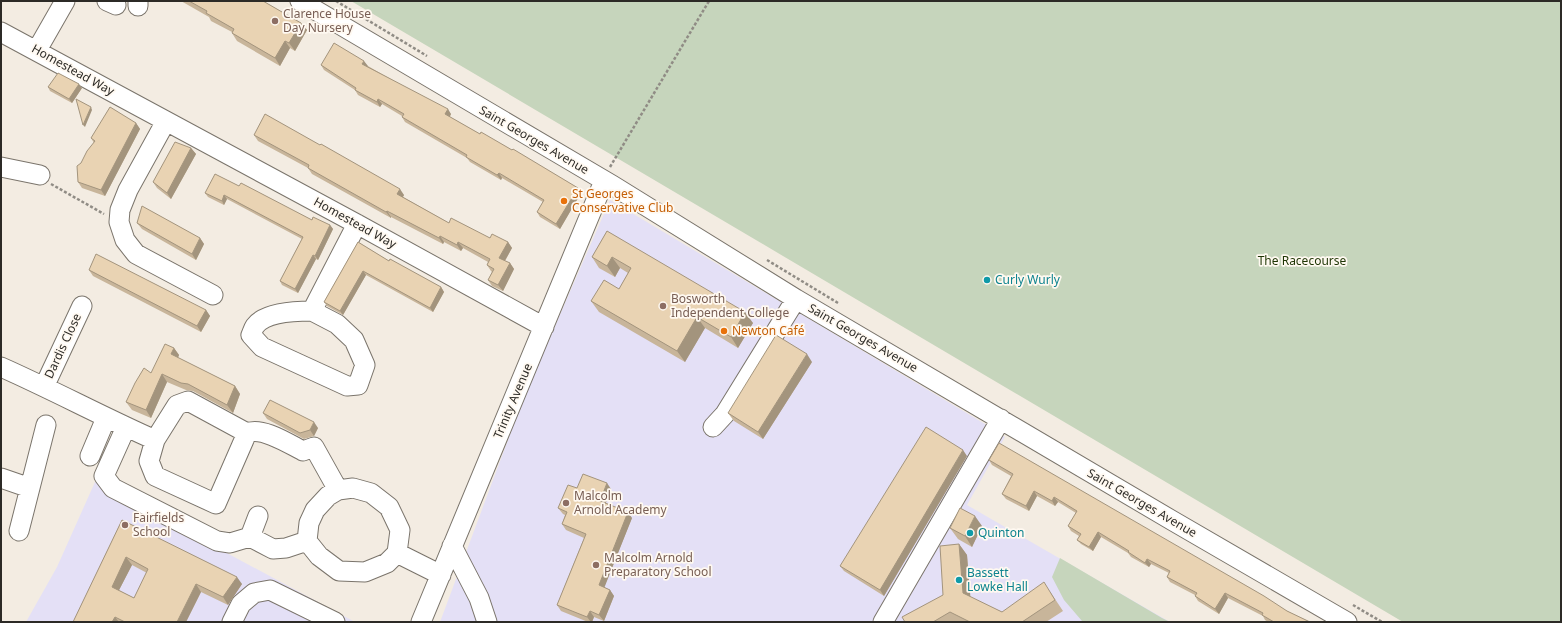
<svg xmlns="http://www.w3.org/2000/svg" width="1562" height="623" font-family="'Noto Sans',sans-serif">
  <rect width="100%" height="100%" fill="#f3ece2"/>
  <path fill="#e4e0f6" d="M610,200L990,427L1005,437L967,505L1170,622H440L524,397Z
    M95,482L355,622H26L57,567Z"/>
  <path fill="#c6d5bc" d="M351,1H1561V622H1403Z
    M1060,558L1162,618L1170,622L1082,621L1064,600L1052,577Z"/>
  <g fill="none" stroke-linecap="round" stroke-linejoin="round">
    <defs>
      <path id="minor" d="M107,1L116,5
        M300,1L612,185L796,299L1173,521L1347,622
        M138,6V1
        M1,32L357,224L544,327
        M37,50L65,1
        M166,121L128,190L120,210L119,222L125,240L136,254L213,295
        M1,167L40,175
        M312,311C296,311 265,312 255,326C253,329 252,333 251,335L262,347L347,386L358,385L365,365L354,340L337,324L312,311L357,224
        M1,367C53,390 103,417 155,440
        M44,387L82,306
        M188,401L247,433L216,504L155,476L149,461L155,440L177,405Z
        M126,427L104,476L113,488L217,541L230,543L250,537L273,549L286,548L307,541
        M713,427L725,414L796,299
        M247,433C262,426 289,444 303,451L314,447L338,490
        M90,456L106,418
        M1,478L30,488
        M19,531L46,425
        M250,537L258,516
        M452,546L479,598L487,622
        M397,553L400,530L389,507L371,493L353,488L338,490L328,496L315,510L309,523L307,541L319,556L339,571L365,572L387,563L397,553L441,575
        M232,622L241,604L254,593L270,590L335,622
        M421,622L604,181
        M883,622L1001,419"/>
    </defs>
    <use href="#minor" stroke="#7a746b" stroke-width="21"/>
    <path stroke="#908c85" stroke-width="2.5" stroke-dasharray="3 2" stroke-linecap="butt" d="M336,1L427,56
      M610,167L709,1
      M51,184L104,214
      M767,260L838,303
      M1353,605L1382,622"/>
    <use href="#minor" stroke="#fff" stroke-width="19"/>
  </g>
  <path fill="#c8b59a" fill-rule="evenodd" d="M181,1H263L301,23L307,30L295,51L290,48L280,66L237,41L232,33V32L211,21L209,17Z
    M321,65L368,66L451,114L450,117L480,134L512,150L578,188L581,193L560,229L540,217L537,212L543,202L502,178L501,180L470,162L467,158L405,122L402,117V116L382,104L380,107L358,95L355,90L324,70Z
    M48,87L82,88L72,103L50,91Z
    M136,123L140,129L105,196L82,188L78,182L81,163L94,143L91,138Z
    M254,135L404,195L403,197L449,223L490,238L508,242L512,248L505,261L510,263L514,269L503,291L492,286L488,280L492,272L491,271L487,265L488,262L463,248L461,251L444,242L443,244L391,217V218L312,174L308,168L258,141Z
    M191,148L196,154L171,199L157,188L153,182Z
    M239,186L312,220L330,225L333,229L318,260L316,259L298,293L282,285L280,281L302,239L227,199L224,205L208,197L205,193Z
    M137,223L200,238L204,244L196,260L142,229Z
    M607,231L753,323L738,348L705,328L685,362L599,312L591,301L619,289L628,273L620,268L615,277L599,268L592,257Z
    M358,242L389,261L441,287L444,292L433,312L366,275L343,315L327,306L324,302Z
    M89,270L206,310L210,316L201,332L93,276Z
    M174,348L179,355L178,358L235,386L240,394L233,413L193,391L186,390L167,382L151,418L132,410L126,402Z
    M812,362L763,439L734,421L728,413Z
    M263,413L318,428L314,436L304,439L267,419Z
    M967,456L884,596L844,571L840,566Z
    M989,460L1287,611L1310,622H1268L1265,620L1263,616L1228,598L1219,614L1198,601L1195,596V595L1170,582L1167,577L1169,573L1151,564L1149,567L1131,557L1128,553L1101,537L1093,551L1081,544L1077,540L1079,536L1071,531L1068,526L1076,513L1058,502L1055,506L1037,496L1029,511L1006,499L1002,494L1011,476L992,465Z
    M577,488L611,489L606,503L632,518L604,587L610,590L614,596L604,621L594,617L592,622H588L561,611L557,605L584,538L566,530L562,524L565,515L563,514L558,508Z
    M122,520L242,584L228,605L201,592L186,622H73ZM132,565L147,573L134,598L119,590Z
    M982,526L972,547L958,539L950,528Z
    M959,544L967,555L970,597L1002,612L1051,593L1063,611L1046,622H905L943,595Z"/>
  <path fill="#a3947d" d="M301,23L307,30L295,51L289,43Z
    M285,41L290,48L280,66L275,58Z
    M364,61L368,66L366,69L362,64Z
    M79,84L82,88L72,103L69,99Z
    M378,99L382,104L380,107L377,102Z
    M91,107L92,110L85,127L83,125Z
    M448,109L451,114L448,119L445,114Z
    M136,123L140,129L105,196L101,190Z
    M191,148L196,154L171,199L167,193Z
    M499,173L502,178L501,180L497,175Z
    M578,188L581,193L560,229L556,224Z
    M400,189L404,195L401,200L397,194Z
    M224,195L227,199L224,205L222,201Z
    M387,211L391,217V218L386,212Z
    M330,225L333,229L318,260L315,256Z
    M440,236L444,242L443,244L439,238Z
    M200,238L204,244L196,260L192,254Z
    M458,242L463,248L461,251L457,245Z
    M508,242L512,248L503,264L499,258Z
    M313,255L316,259L298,293L295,289Z
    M612,257L620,268L615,277L607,266Z
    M510,263L514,269L503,291L498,285Z
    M363,271L366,275L343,315L340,311Z
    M441,287L444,292L433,312L430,308Z
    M206,310L210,316L201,332L197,326Z
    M745,312L753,323L738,348L731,337Z
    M697,317L705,328L685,362L677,351Z
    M174,348L179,355L176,362L171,354Z
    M807,354L812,362L763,439L758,432Z
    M162,374L167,382L151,418L146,410Z
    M235,386L240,394L233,413L227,405Z
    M314,422L318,428L314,436L310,430Z
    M963,450L967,456L884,596L880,590Z
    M607,483L611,489L604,507L600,501Z
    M1034,491L1037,496L1029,511L1026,506Z
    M1054,497L1058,502L1055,506L1052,501Z
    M628,512L632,518L603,591L599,585Z
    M975,516L982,526L972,547L965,536Z
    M1098,532L1101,537L1093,551L1089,547Z
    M959,544L967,555L971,604L963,593Z
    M126,557L132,565L117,594L112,587Z
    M1147,559L1151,564L1149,567L1145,563Z
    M237,577L242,584L228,605L223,597Z
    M196,584L201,592L186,622H177Z
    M610,590L614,596L604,621L599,615Z
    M1225,593L1228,598L1219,614L1215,609Z
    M590,611L594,617L592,622H591L587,617Z
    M115,617L119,622H112Z"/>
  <path fill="#e9d3b3" stroke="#a3947d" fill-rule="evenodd" d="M189,1H263L301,23L289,43L285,41L275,58L232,33L234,29L206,13L207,11Z
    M334,43L364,61L362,64L448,109L445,114L480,134L481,132L512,150L513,149L578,188L556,224L537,212L544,200L499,173L497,175L466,157L467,155L402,117L404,114L378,99L377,102L355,90L356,88L321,65Z
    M58,73L79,84L69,99L48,87Z
    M76,99L91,107L83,125Z
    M110,107L136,123L101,190L78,182L77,166L81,163L87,151L95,141L91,138Z
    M265,114L320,145L321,144L400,189L397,194L449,223L451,218L490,238L492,234L508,242L499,258L510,263L498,285L488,280L494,269L487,265L490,259L458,242L457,245L440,236L439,238L387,211L386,212L308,168L309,165L254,135Z
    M175,142L191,148L167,193L153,182Z
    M215,174L239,186L241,183L312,220L313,217L330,225L315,256L313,255L295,289L280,281L303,237L224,195L222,201L205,193Z
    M142,206L200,238L192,254L137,223Z
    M607,231L745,312L731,337L697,317L677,351L591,301L604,280L619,289L631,268L612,257L607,266L592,257Z
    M358,242L389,261L390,259L441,287L430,308L363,271L340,311L324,302Z
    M96,254L206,310L197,326L89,270Z
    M776,335L807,354L758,432L728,413Z
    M165,344L174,348L171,354L235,386L227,405L188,384L181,383L162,374L146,410L126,402L135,383L144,368L151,373Z
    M270,400L314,422L310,430L300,433L263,413Z
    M926,427L963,450L880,590L840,566Z
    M999,443L1264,596L1287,611L1310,622H1274L1262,615L1263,613L1225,593L1215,609L1195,596L1197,593L1167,577L1170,571L1147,559L1145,563L1128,552L1129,551L1098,532L1089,547L1077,540L1081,534L1068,526L1077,511L1054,497L1052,501L1034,491L1026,506L1002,494L1013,474L989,460Z
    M583,474L607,483L600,501L628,512L599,585L610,590L599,615L590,611L587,617L557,605L586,534L562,524L567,512L558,508L568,485L577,488Z
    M960,508L975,516L965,536L950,528Z
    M122,520L237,577L223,597L196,584L177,622H125L115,617L112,622H73ZM126,557L148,569L134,598L112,587Z
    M959,544L963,593L1002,612L1044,582L1055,600L1022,622H970L950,612L933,622H905L902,617L943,595L940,546Z"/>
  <g fill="#8d6e63" stroke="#fff9f1" stroke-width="1.5">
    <circle cx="275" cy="21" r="4"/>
    <circle cx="663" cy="306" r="4"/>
    <circle cx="566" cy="503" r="4"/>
    <circle cx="125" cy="525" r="4"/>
    <circle cx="596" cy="565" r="4"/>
  </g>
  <g fill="#e8710a" stroke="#fff9f1" stroke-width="1.5">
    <circle cx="564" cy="201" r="4"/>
    <circle cx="724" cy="331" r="4"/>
  </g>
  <g fill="#0f9aa8" stroke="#fff9f1" stroke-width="1.5">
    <circle cx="987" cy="280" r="4"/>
    <circle cx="970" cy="533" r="4"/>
    <circle cx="959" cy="580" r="4"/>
  </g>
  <g text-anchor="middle" stroke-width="3.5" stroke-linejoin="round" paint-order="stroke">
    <g font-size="12" fill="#785e54" stroke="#fff9f1" text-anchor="start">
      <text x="283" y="18">Clarence House<tspan x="283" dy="14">Day Nursery</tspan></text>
      <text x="671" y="303">Bosworth<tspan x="671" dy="14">Independent College</tspan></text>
      <text x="574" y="500">Malcolm<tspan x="574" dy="14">Arnold Academy</tspan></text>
      <text x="133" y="522">Fairfields<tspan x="133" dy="14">School</tspan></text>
      <text x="604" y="562">Malcolm Arnold<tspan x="604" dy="14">Preparatory School</tspan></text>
    </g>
    <g font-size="12" fill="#2c2a26" stroke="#fff9f1">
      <text transform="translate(73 70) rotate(29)" y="4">Homestead Way</text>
      <text transform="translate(534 140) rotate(30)" y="4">Saint Georges Avenue</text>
      <text transform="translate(355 223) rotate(29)" y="4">Homestead Way</text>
      <text transform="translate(863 338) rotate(30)" y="4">Saint Georges Avenue</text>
      <text transform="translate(63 346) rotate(-65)" y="4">Dardis Close</text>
      <text transform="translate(513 401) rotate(-67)" y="4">Trinity Avenue</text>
      <text transform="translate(1142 503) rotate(30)" y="4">Saint Georges Avenue</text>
    </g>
    <g font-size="12" fill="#c56008" stroke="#fff9f1" text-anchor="start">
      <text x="572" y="198">St Georges<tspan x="572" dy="14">Conservative Club</tspan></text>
      <text x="732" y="335">Newton Café</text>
    </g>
    <g font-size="12" fill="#1e3504" stroke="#fff9f1">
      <text x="1302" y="265">The Racecourse</text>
    </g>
    <g font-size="12" fill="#0d838f" stroke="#fff9f1" text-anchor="start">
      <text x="995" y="284">Curly Wurly</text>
      <text x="978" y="537">Quinton</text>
      <text x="967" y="577">Bassett<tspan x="967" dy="14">Lowke Hall</tspan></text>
    </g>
  </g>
  <rect width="1562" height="623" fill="none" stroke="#2c2a26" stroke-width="4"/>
</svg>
